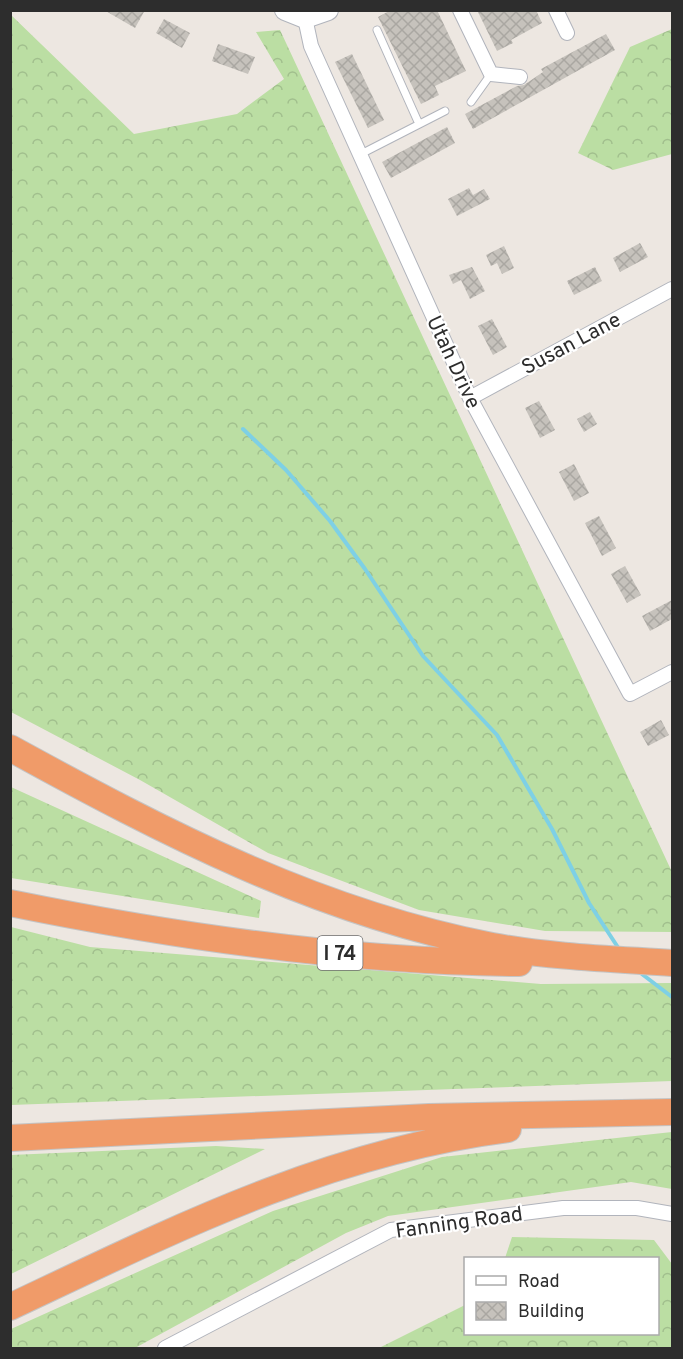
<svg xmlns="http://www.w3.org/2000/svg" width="683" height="1359" font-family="Overpass,sans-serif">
  <defs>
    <pattern id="forest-crowns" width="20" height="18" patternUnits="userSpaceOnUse" patternTransform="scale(1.5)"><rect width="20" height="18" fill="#bbdea3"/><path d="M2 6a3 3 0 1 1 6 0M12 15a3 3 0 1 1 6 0" fill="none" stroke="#a1bf8d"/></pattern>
    <pattern id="building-cross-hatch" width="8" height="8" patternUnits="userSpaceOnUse" patternTransform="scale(1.5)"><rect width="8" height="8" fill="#c6c2bc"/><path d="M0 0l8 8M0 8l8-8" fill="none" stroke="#aaa7a2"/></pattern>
  </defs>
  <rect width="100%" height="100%" fill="#ede7e1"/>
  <path fill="url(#forest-crowns)" d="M10,14L134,134L237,114L284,79L256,32L280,30L672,872V932L545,931L419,910L268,853L140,780L11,712Z
    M672,29V154L613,170L578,153L630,47Z
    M11,787L261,901L259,918L11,878Z
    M11,927L90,947L541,984L672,983V1081L11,1105Z
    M672,1132V1189L631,1182L388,1216L346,1233L135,1348H11V1329L273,1211L442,1157Z
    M216,1146L265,1149L11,1274V1155Z
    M512,1237L654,1240L672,1264V1348H379L465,1305L466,1334H658V1258H505Z"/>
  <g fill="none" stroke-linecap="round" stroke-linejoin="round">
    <path stroke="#7ed0e5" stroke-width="4" d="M243,429L286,470L330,521L365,569L423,656L497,735L552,829L589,903L619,949
      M638,971L672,997"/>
  </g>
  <path fill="url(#building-cross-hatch)" d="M104,10H145L135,28Z
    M391,10H437L466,71L435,86L439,95L421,104L378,17Z
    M477,10H536L542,23L511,40L513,43L497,51Z
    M164,19L190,33L182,48L156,33Z
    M606,34L615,50L473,129L465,114L517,86L524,85L543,72L541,69Z
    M218,44L255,57L248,74L212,61Z
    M352,54L384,120L368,128L335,62Z
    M447,127L455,143L391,178L382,162Z
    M469,188L473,195L484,189L490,199L457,216L448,199Z
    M640,243L648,257L620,272L613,258Z
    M504,246L514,268L502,274L497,263L491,266L486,255Z
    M472,267L485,291L470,299L461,280L453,284L449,275Z
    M595,267L602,281L574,295L567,281Z
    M492,319L507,347L493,355L478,326Z
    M539,401L555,430L540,438L525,408Z
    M590,412L597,424L584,432L577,419Z
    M574,464L589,493L574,501L559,472Z
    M599,516L616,548L602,556L585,523Z
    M625,566L641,595L627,603L611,574Z
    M672,600V619L650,631L642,616Z
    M661,720L669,735L648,746L640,732Z"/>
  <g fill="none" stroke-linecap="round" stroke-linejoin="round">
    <defs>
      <path id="lane" d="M377,30L419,124
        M471,102L491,74
        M359,155L445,111"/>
      <path id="street" d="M460,10L491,74L520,77
        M556,10L567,33
        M305,18L311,46L470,398L630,694L672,672
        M470,398L672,289
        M165,1348L391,1230L563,1208H637L672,1214"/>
      <path id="secondary" d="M285,10L305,18L328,10"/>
      <path id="highway" d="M10,748C165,833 317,912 492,946C551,957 613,959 672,963
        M10,903C177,937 349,962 519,963
        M10,1138L429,1117L672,1112
        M10,1307C173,1230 327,1152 508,1129"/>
    </defs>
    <use href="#lane" stroke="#b1b4bc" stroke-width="9"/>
    <use href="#street" stroke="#b1b4bc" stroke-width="16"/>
    <use href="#secondary" stroke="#b1b4bc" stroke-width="22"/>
    <use href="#highway" stroke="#c4c4c4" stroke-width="28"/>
    <use href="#lane" stroke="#fff" stroke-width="7"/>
    <use href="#street" stroke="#fff" stroke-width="14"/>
    <use href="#secondary" stroke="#fff" stroke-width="20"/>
    <use href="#highway" stroke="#f09b69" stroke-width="26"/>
  </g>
  <g text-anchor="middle" stroke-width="4.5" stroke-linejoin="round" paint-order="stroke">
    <rect fill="#fff" stroke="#6c6c6c" stroke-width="1.5" x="317.5" y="936" width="45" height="34" rx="4.5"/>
    <g font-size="20" font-weight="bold" fill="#2d2d2d">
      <text x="340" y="960">I 74</text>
    </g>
    <g font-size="21" fill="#2d2d2d" stroke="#fff">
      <text transform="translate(571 343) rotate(-28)" y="7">Susan Lane</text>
      <text transform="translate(454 362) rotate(65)" y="7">Utah Drive</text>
      <text transform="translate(459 1222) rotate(-8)" y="7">Fanning Road</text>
    </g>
  </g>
  <rect width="683" height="1359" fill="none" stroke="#2d2d2d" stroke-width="24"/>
  <rect x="464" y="1257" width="195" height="78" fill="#ffffff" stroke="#ababab" stroke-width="1.5"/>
  <rect x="476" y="1276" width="30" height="9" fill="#ffffff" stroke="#ababab" stroke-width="1.5"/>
  <text x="518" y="1287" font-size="18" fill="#2d2d2d">Road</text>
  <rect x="476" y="1302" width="30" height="18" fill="url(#building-cross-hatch)" stroke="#ababab" stroke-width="1.5"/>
  <text x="518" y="1317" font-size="18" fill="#2d2d2d">Building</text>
</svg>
